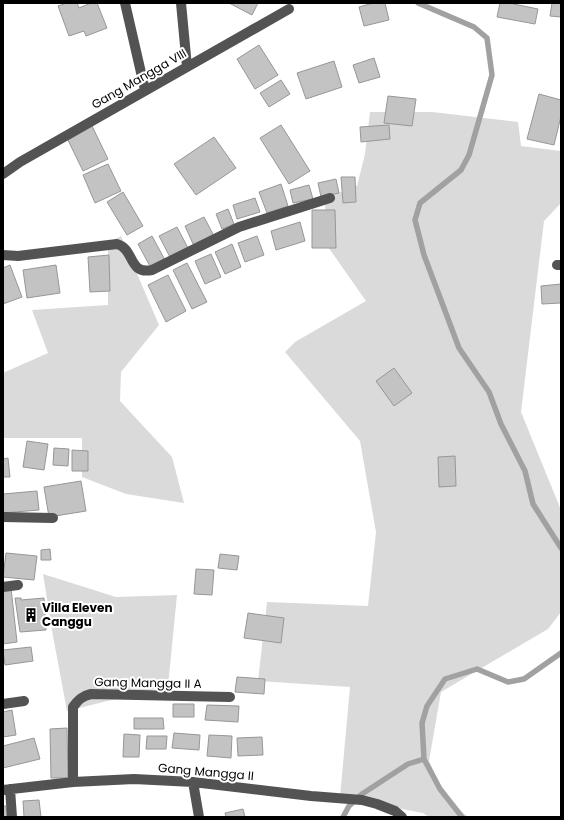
<svg xmlns="http://www.w3.org/2000/svg" width="564" height="820" font-family="Poppins,sans-serif">
  <rect width="100%" height="100%" fill="#fff"/>
  <path fill="#dadada" d="M370,112H432L518,122L521,146L561,151V203L544,221L521,412L561,510V612L548,629L441,692L429,761L446,799L468,817H429L423,813L340,797L350,687L258,681L267,602L368,606L376,532L360,441L285,352L295,342L366,301L326,244L325,198L357,186L365,154Z
    M121,236L159,325L121,372L120,401L172,457L184,503L126,494L82,477V438H3V373L48,353L32,310L108,305V243Z
    M43,574L116,597L177,595L168,686L67,711L53,636Z"/>
  <g fill="none" stroke-linecap="round" stroke-linejoin="round">
    <path stroke="#a1a1a1" stroke-width="5.5" d="M418,3L474,27L487,38L492,75L469,155L461,170L420,203L415,220L424,255L459,348L489,392L501,424L525,471L533,504L561,548
      M343,817L349,806L362,794L408,764L424,759
      M462,817L440,789L424,759L422,723L427,706L445,679L477,669L508,682L524,679L561,653"/>
  </g>
  <path fill="#c3c3c3" stroke="#979797" d="M67,3H77L79,8L91,3H97L107,28L86,36L84,31L69,36L58,6Z
    M229,3H258L252,15Z
    M373,3H385L389,20L364,26L359,7Z
    M500,3H509L538,9L535,24L497,17Z
    M552,3H561V17L550,16Z
    M259,45L278,75L255,89L237,59Z
    M374,58L380,77L359,83L353,65Z
    M334,61L342,87L306,99L297,73Z
    M281,80L290,94L269,107L260,93Z
    M539,94L561,100V116L554,145L527,139Z
    M388,96L416,99L412,126L384,123Z
    M91,124L108,159L83,171L66,136Z
    M281,125L310,171L289,184L260,138Z
    M389,125L390,139L361,142L360,127Z
    M214,137L236,168L196,195L174,164Z
    M108,164L121,191L95,203L83,175Z
    M341,177H355L356,202L343,203Z
    M336,179L339,193L321,197L318,183Z
    M281,184L288,206L267,213L259,192Z
    M309,185L313,199L293,203L290,190Z
    M123,192L143,226L127,235L107,202Z
    M255,198L260,212L237,219L233,205Z
    M228,209L234,224L222,229L216,214Z
    M312,210H335L336,248H312Z
    M204,217L214,236L194,246L185,226Z
    M300,222L305,241L276,250L271,231Z
    M177,227L189,250L171,259L159,236Z
    M152,236L165,260L151,268L138,244Z
    M257,236L264,255L245,262L238,243Z
    M232,244L241,267L225,274L215,252Z
    M211,254L221,277L205,284L195,261Z
    M109,255L110,291L90,292L88,257Z
    M187,263L207,302L192,309L173,270Z
    M10,265L22,297L3,304V268Z
    M56,265L60,293L27,298L23,270Z
    M168,275L186,311L166,322L148,285Z
    M561,284V303L542,304L541,286Z
    M394,368L412,393L394,406L376,381Z
    M27,441L48,444L44,470L23,467Z
    M54,448L69,449L68,466L53,465Z
    M72,450L88,451V471H72Z
    M455,456L456,486L439,487L438,457Z
    M8,458L10,477H3V459Z
    M81,481L86,511L49,517L44,487Z
    M37,491L39,510L3,513V494Z
    M50,549L51,560H41V550Z
    M6,553L37,556L34,580L3,577Z
    M220,554L239,556L237,570L218,568Z
    M196,569L214,570L212,595L194,594Z
    M11,588L17,642L3,644V589Z
    M15,598H21V600L44,598L46,630L20,632Z
    M248,613L284,618L281,643L244,638Z
    M31,647L33,661L5,665L3,650Z
    M237,677L265,679L264,694L235,692Z
    M173,704H194V717H173Z
    M207,705L239,706L238,722L205,720Z
    M12,710L16,735L3,737V712Z
    M134,718H163L164,729H134Z
    M67,728L68,778H51L50,729Z
    M174,733L200,735L199,750L172,748Z
    M124,734L140,735L139,757H123Z
    M209,735L232,736L231,758L207,756Z
    M147,736H167L166,749H146Z
    M262,737L263,755L238,756L237,738Z
    M34,738L40,759L3,768V746Z
    M39,800L41,817H24L23,801Z
    M3,806H6L7,817H3Z
    M243,809L245,817H226L225,813Z"/>
  <g fill="none" stroke-linecap="round" stroke-linejoin="round">
    <path stroke="#535353" stroke-width="10" d="M125,3L145,90
      M181,3L187,67
      M3,174L20,162L289,9
      M3,255L18,256L117,244C135,249 128,275 152,270L239,227L330,198
      M557,265H561
      M3,517L53,518
      M3,587L18,585
      M3,704L24,701
      M73,782V707C78,700 82,696 91,694L230,697
      M193,782L199,817
      M10,789L12,817
      M3,790L73,782L134,779L193,782L311,796L362,800L377,804L395,811L402,817"/>
  </g>
  <defs>
    <symbol id="building-bare" viewBox="-9 -9 18 18"><path d="M-4-6H4V6H1V3H-1V6H-4ZM-2.5-4.3h1.7v1.8h-1.7ZM.8-4.3h1.7v1.8H.8ZM-2.5-1h1.7V.8h-1.7ZM.8-1h1.7V.8H.8Z" fill="#000" stroke="#fff" stroke-width="2.5" paint-order="stroke"/></symbol>
  </defs>
  <g fill-rule="evenodd">
    <use href="#building-bare" x="21" y="605" width="20" height="20"/>
  </g>
  <g text-anchor="middle" stroke-width="4" stroke-linejoin="round" paint-order="stroke">
    <g font-size="12" fill="#000" stroke="#fff">
      <text transform="translate(139 79) rotate(-30)" y="4">Gang Mangga VIII</text>
      <text transform="translate(148 683) rotate(1)" y="4">Gang Mangga II A</text>
      <text transform="translate(206 772) rotate(5)" y="4">Gang Mangga II</text>
    </g>
    <g font-size="12" font-weight="bold" fill="#000" stroke="#fff" text-anchor="start">
      <text x="42" y="612">Villa Eleven<tspan x="42" dy="14">Canggu</tspan></text>
    </g>
  </g>
  <rect width="564" height="820" fill="none" stroke="#000000" stroke-width="8"/>
</svg>
